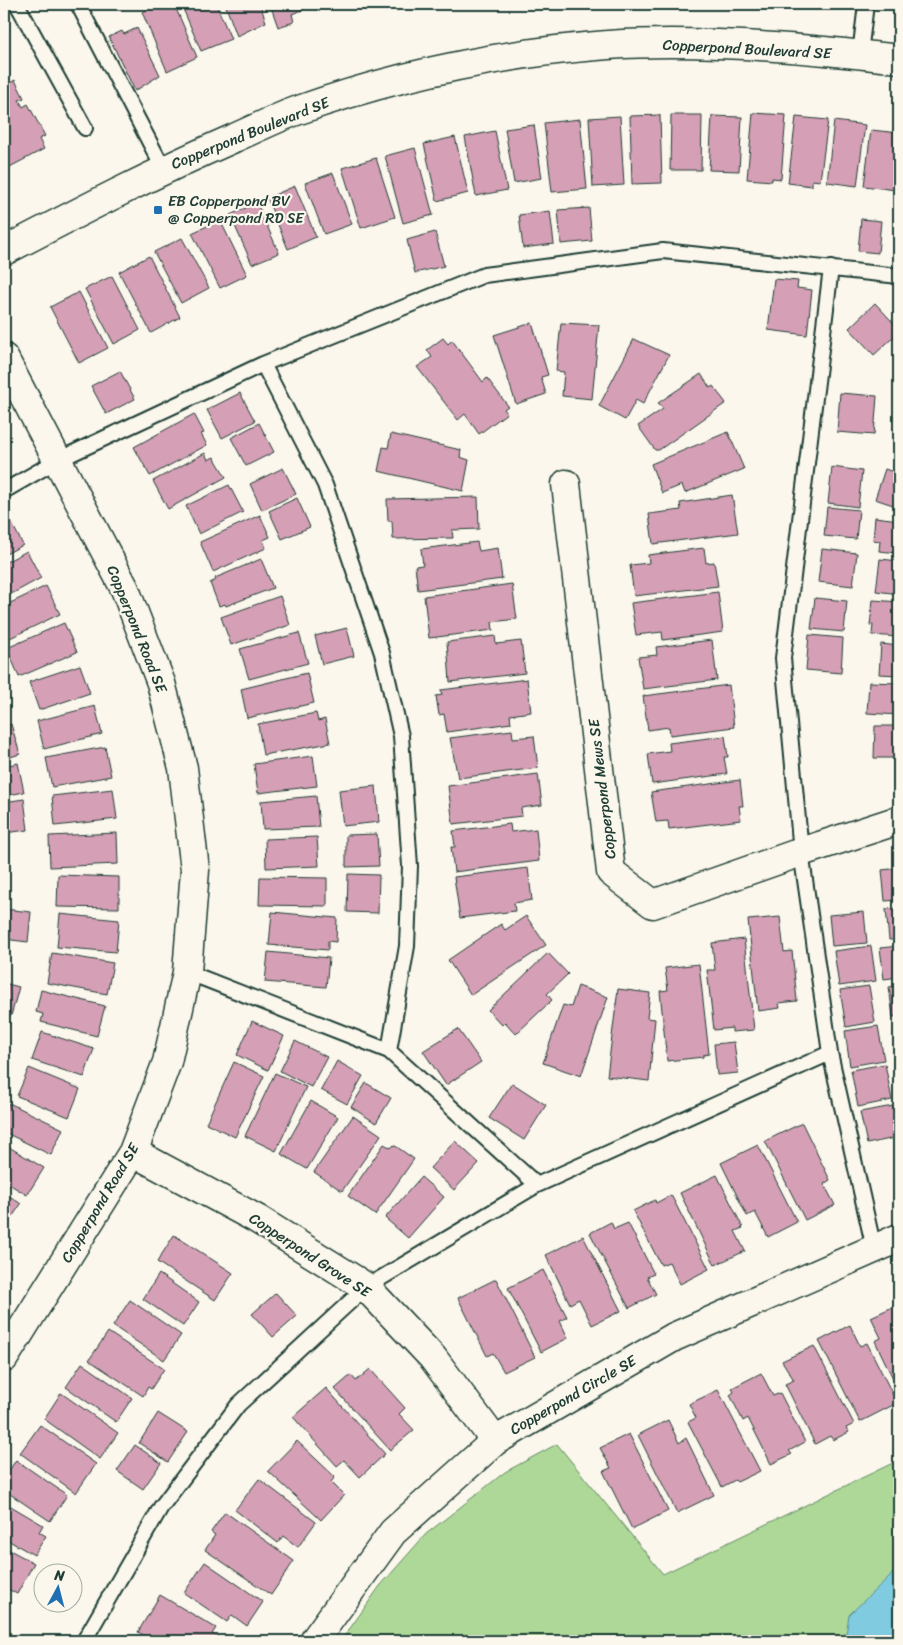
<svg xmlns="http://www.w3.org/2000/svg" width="903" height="1645" font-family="Sriracha,sans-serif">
  <rect width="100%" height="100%" fill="#fbf7ec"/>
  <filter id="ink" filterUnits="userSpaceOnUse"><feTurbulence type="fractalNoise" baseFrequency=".02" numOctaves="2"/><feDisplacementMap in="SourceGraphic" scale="10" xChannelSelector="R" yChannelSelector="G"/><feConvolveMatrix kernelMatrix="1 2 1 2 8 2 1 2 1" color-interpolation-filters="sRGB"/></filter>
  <g filter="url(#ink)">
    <path fill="#add897" stroke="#668a66" d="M557,1444L663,1574L899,1460V1641H341L380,1586L426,1534L505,1472Z"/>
    <path fill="#80cbe0" stroke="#59929b" d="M899,1569V1641H845L849,1615L893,1573Z"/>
    <path fill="#d59fb6" stroke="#1f3d34" d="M162,4H174L197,57L167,71L142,12Z
      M181,4H216L231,39L201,51Z
      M225,4H260L266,22L237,36Z
      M270,4H303L305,9L292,14L294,22L278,27Z
      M137,28L160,75L135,91L109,37L122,31L124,34Z
      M4,71L10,83L15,80L24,98L19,100L23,107L28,104L45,136L39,139L44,149L4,170Z
      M753,113L786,115L781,179L772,178V181L747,179Z
      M660,115L662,183L632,184L630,116Z
      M671,115H702L701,170H670Z
      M620,116L624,185L593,187L589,118Z
      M712,116L742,117L739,171L709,170Z
      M796,117L828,120L820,181L812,180V186L788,183Z
      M580,119L587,189L552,192L544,123Z
      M834,121L865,125L857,186L827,182Z
      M534,125L542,178L514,183L505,129Z
      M871,130L899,133V164L896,190L864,186Z
      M495,131L507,190L476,196L465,137Z
      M455,137L468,193L437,201L424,144Z
      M415,148L433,215L403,223L385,156Z
      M376,158L395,217L361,228L342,168Z
      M333,173L352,224L324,234L305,183Z
      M295,186L316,237L288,249L267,198Z
      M257,203L279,253L252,264L230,215Z
      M589,208L592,241L561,244L558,210Z
      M550,211L554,244L523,248L519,215Z
      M861,219L881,221L878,253L858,251Z
      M220,220L247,275L220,288L192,233Z
      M435,232L444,266L415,273L407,240Z
      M182,238L209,288L181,303L154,252Z
      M149,256L180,317L151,333L119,272Z
      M112,276L140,330L114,344L85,289Z
      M774,279L798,281L797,288L812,290L807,335L768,330Z
      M79,292L108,348L79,363L50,307Z
      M875,303L899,329V332L874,355L849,328Z
      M532,323L548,375L541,377L546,394L516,404L494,335Z
      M561,323L599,325L592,399L562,396L564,372L556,371Z
      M443,338L448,344L452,340L483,382L487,378L508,406L504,409L507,413L479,434L465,414L458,420L417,367L432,357L427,350Z
      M634,339L669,355L643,404L636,400L625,420L599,406Z
      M120,371L135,399L106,414L91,386Z
      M701,374L710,388L713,386L726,403L659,450H655L638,426L663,409L658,403Z
      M240,393L255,421L222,438L207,410Z
      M840,393L877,396L874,435L837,432Z
      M194,414L204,433L201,434L207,445L150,476L134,447Z
      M259,423L274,452L246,466L231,438Z
      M728,432L744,469L685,493L682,485L662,493L651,464Z
      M391,434L461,450L460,457L469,460L463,491L378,471L383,447L388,448Z
      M205,453L208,460L214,457L226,477L168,509L153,481Z
      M832,467L862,471L858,507L828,503Z
      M283,468L296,494L262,510L250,484Z
      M885,469L899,474V507L875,499Z
      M229,485L243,512L199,534L186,506Z
      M732,495L738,533L653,544L649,514L681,510L680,503Z
      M478,497L479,529L452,530L453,538L393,539L392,521H388L387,499Z
      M297,498L310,527L282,539L269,511Z
      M827,507L859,510L856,539L824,536Z
      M7,514L23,545L4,555V516Z
      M260,515L270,537L263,540L266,548L213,572L200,542Z
      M875,517L899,520V553L879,551L880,541L873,540Z
      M477,542L479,551L498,548L502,579L418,590L415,566L423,565L421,549Z
      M704,548L706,563L714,562L718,586L634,596L630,565L649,563L648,555Z
      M822,549L857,553L853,586L818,582Z
      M27,551L41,578L4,598V563Z
      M261,559L273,588L226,606L225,604L219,606L210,583L216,580L215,578Z
      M880,559L899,561V594L876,591Z
      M512,584L517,619L492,622L493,630L429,638L424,596Z
      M46,586L60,614L10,638L4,626V606Z
      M718,592L723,632L663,640L662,632L636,635L631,603Z
      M280,596L290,625L231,645L221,617Z
      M815,598L847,601L844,632L811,629Z
      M873,600L899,602V637L872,635L873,625H870Z
      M64,623L77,652L19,677L7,648Z
      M347,628L354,656L322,664L315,636Z
      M299,633L308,663L249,679L240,649Z
      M809,635L843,638L841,673L806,670Z
      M495,636L496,644L521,641L525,673L450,682L447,642Z
      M712,640L717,680L643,689L638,657L657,655L656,647Z
      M881,644L899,646V675L879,674Z
      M80,665L90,693L39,710L29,682Z
      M307,673L314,703L247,718L241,689Z
      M527,679L531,712L510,715L511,723L447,732L444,714L439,715L436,696L442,695L441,690Z
      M869,682L899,683V715L867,713Z
      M729,685L734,727L670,735L669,727L648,730L643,696Z
      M95,706L102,734L44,749L37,721Z
      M316,713L318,721L325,719L330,743L263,755L258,724Z
      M11,724L20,754L4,759V727Z
      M875,726H899V758H874Z
      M512,730L513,738L534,736L538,768L458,778L450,738Z
      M725,736L728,757H724L727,774L652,784L648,754L670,751L669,743Z
      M105,747L111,776L52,787L46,758Z
      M313,756L317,786L258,793L254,764Z
      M18,763L24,792L4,796V766Z
      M538,774L542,805L521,808L522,816L453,824L448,786Z
      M740,780L743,806H739L741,820L669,829L668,821L656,822L651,792Z
      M376,786L379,822L343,826L339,790Z
      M113,789L117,819L55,826L52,796Z
      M316,796L319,827L263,829L261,801Z
      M24,799L28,830L4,833V802Z
      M510,824L511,832L536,829L539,861L454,872L451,847H455L453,831Z
      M117,833L118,864L50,867L49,836Z
      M377,834L379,866L346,867V835Z
      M317,837L319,866L266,868L265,839Z
      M528,868L532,900L514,903L515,911L460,918L454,877Z
      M899,868V900L885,901L882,870Z
      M348,874L379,875L378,913L347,912Z
      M58,875L119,877V908L57,907Z
      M260,877L327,878V906L259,905Z
      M899,908V939L889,940L886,909Z
      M4,909L31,912L28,942L4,939Z
      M272,912L337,918L336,942L328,941V950L269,945Z
      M864,912L867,943L832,946L829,915Z
      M60,914L119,920L116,952L57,947Z
      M526,916L546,945L471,995L448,960L501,924L505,930Z
      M780,917L784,952L792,951L797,1001L779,1003L780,1008L758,1011L748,920Z
      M744,939L754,1030L732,1032V1028L714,1030L707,970H715L712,943Z
      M871,946L876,981L839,986L834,951Z
      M899,946V977L884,979L880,948Z
      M268,952L329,958L326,987L265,982Z
      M52,953L113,963L107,994L47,983Z
      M548,953L568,974L547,994L552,1000L516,1034L505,1022L502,1025L488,1010Z
      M699,964L709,1054L703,1055V1057L667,1061L660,991L668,990L665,968Z
      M4,983L19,987L11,1016L4,1014Z
      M578,986L608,997L581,1076L543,1063L563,1005L571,1007Z
      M869,986L875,1022L846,1027L840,990Z
      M899,986V1016L893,1017L889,987Z
      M618,989L650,993L647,1018L655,1019L649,1081L607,1076Z
      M41,990L105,1006L97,1036L41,1022L43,1014L36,1012Z
      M4,1019L10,1021L4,1040Z
      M252,1021L284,1036L268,1070L237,1055Z
      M878,1026L884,1060L850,1066L845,1031Z
      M458,1029L481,1062L446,1085L423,1051Z
      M42,1032L94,1049L84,1077L32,1060Z
      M295,1041L327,1057L311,1087L280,1071Z
      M734,1042L738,1073L717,1075L714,1044Z
      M337,1061L363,1076L347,1104L321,1090Z
      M234,1062L264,1076L235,1137L206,1123Z
      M885,1064L892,1100L858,1107L851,1070Z
      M29,1068L80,1089L69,1117L17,1096Z
      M275,1073L306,1087L276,1151L245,1136Z
      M366,1083L391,1098L376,1123L351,1107Z
      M512,1083L546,1105L524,1140L489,1118Z
      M311,1101L338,1117L307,1169L281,1154Z
      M9,1103L63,1129L51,1155L4,1132V1113Z
      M893,1106L899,1137L867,1144L860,1112Z
      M353,1116L381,1135L342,1191L314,1172Z
      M802,1123L830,1180L824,1184L835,1205L805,1220L765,1141Z
      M455,1141L479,1163L454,1190L430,1168Z
      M4,1144L44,1168L27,1195L4,1181Z
      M384,1144L391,1148L394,1145L414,1159L375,1215L348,1196Z
      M758,1145L797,1222L768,1237L755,1212L747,1216L721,1163Z
      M717,1175L743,1228L735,1231L745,1251L715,1265L680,1193Z
      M421,1177L444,1197L408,1238L385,1218Z
      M4,1192L21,1204L4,1229Z
      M671,1195L709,1269L680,1284L669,1262L661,1265L633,1211L655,1200L656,1203Z
      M611,1222L614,1229L628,1223L654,1274L647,1277L656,1294L629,1308L590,1233Z
      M174,1235L233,1273L215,1300L157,1262Z
      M583,1236L621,1311L592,1325L579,1299L570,1304L546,1255Z
      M543,1270L567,1317L560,1321L568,1338L541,1352L508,1288Z
      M159,1274L199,1302L183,1326L143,1299Z
      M496,1279L535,1357L504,1372L493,1353L487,1356L458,1298Z
      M276,1293L297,1316L273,1337L252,1314Z
      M130,1300L181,1335L164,1360L113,1326Z
      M899,1304V1391L875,1341L881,1338L871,1317Z
      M850,1325L860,1346L867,1343L897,1403L860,1422L819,1341Z
      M108,1332L164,1369L151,1389L148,1387L143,1396L89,1360Z
      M814,1346L854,1424L846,1428L849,1432L833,1440L830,1436L815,1444L785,1384L794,1380L782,1361Z
      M82,1363L132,1398L116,1422L66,1387Z
      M370,1369L405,1408L399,1414L414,1430L390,1450L335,1389L351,1375L356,1381Z
      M761,1373L773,1396L780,1393L805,1442L789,1451L792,1454L771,1464L748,1418L743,1421L730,1395L734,1392L732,1388Z
      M326,1388L385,1454L360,1477L344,1460L337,1466L293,1417Z
      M718,1390L760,1471L737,1482L735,1480L722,1487L688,1422L696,1418L689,1404Z
      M61,1393L118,1433L100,1459L44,1419Z
      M158,1413L188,1432L168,1462L139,1443Z
      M668,1420L679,1443L686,1438L714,1495L677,1513L638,1435Z
      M40,1425L96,1464L76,1493L20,1453Z
      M629,1434L668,1511L632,1529L603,1471L611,1468L600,1448Z
      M297,1441L335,1477L331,1482L344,1495L321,1520L268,1471Z
      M135,1445L161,1463L143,1489L117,1471Z
      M16,1460L67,1495L50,1521L4,1490V1478Z
      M259,1479L316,1522L298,1547L283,1536L278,1543L235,1510Z
      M4,1502L43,1525L39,1532L46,1536L34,1555L4,1538Z
      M225,1512L294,1561L271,1595L205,1550L215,1535L211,1532Z
      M4,1547L34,1563L17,1594L4,1587Z
      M205,1562L263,1602L247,1626L232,1615L227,1622L184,1593Z
      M160,1595L216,1628L212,1634L223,1641H154L138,1632Z"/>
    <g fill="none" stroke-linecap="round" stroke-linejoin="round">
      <defs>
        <path id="lane" d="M17,4L85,128
          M78,4L163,168
          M860,54L866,4
          M831,268L783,658L801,852L830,1053L874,1249
          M263,364L325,485L382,653L401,736L410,866L407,946L389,1051
          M4,491L58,460L263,364L484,275L663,251L899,276
          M187,972L389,1051L537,1185
          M84,1641L161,1507L238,1405L366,1287L537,1185L830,1053"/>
        <path id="street" d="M4,358L125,589L161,683L183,768L195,870L187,972L167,1062L133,1152L4,1358
          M566,484L611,872L653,904L801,852L899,820
          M133,1152L257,1219L366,1287L433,1358L495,1441
          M314,1641L393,1532L495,1441L674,1337L899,1238"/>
        <path id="secondary" d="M4,251C79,212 154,173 232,139C253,130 274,119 296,111C397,75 502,53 608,45C700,39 808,48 899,59"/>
      </defs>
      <use href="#lane" stroke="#1f3d34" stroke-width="18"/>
      <use href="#street" stroke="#1f3d34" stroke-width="31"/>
      <use href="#secondary" stroke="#1f3d34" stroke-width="31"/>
      <use href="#lane" stroke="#fbf7ec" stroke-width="14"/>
      <use href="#street" stroke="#fbf7ec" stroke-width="28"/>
      <use href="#secondary" stroke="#fbf7ec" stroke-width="28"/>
    </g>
  </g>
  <rect fill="#1f6fb2" stroke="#fbf7ec" stroke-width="2" x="153" y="205" width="10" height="10" rx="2.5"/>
  <g text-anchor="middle" stroke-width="4.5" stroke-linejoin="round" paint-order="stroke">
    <g font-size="15" fill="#1f3d34" stroke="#fbf7ec">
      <text transform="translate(747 49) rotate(3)" y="5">Copperpond Boulevard SE</text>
      <text transform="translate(250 133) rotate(-22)" y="5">Copperpond Boulevard SE</text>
      <text transform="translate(137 629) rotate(68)" y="5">Copperpond Road SE</text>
      <text transform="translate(602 789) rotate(-97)" y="5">Copperpond Mews SE</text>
      <text transform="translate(100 1203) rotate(-59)" y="5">Copperpond Road SE</text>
      <text transform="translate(310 1255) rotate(33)" y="5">Copperpond Grove SE</text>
      <text transform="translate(573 1395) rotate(-30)" y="5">Copperpond Circle SE</text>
    </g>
    <g font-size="15" fill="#1f3d34" stroke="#fbf7ec" text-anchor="start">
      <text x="168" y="206">EB Copperpond BV<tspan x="168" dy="17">@ Copperpond RD SE</tspan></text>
    </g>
  </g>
  <rect width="903" height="1645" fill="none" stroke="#fbf7ec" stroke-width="20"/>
  <rect x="10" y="10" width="883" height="1625" fill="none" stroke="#1f3d34" stroke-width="2" filter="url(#ink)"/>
  <g transform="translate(58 1588) rotate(7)"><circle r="24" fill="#fbf7ec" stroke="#a3ada2"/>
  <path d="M0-4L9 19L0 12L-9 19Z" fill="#1f6fb2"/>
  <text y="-8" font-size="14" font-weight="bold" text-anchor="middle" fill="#1f3d34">N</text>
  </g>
</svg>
